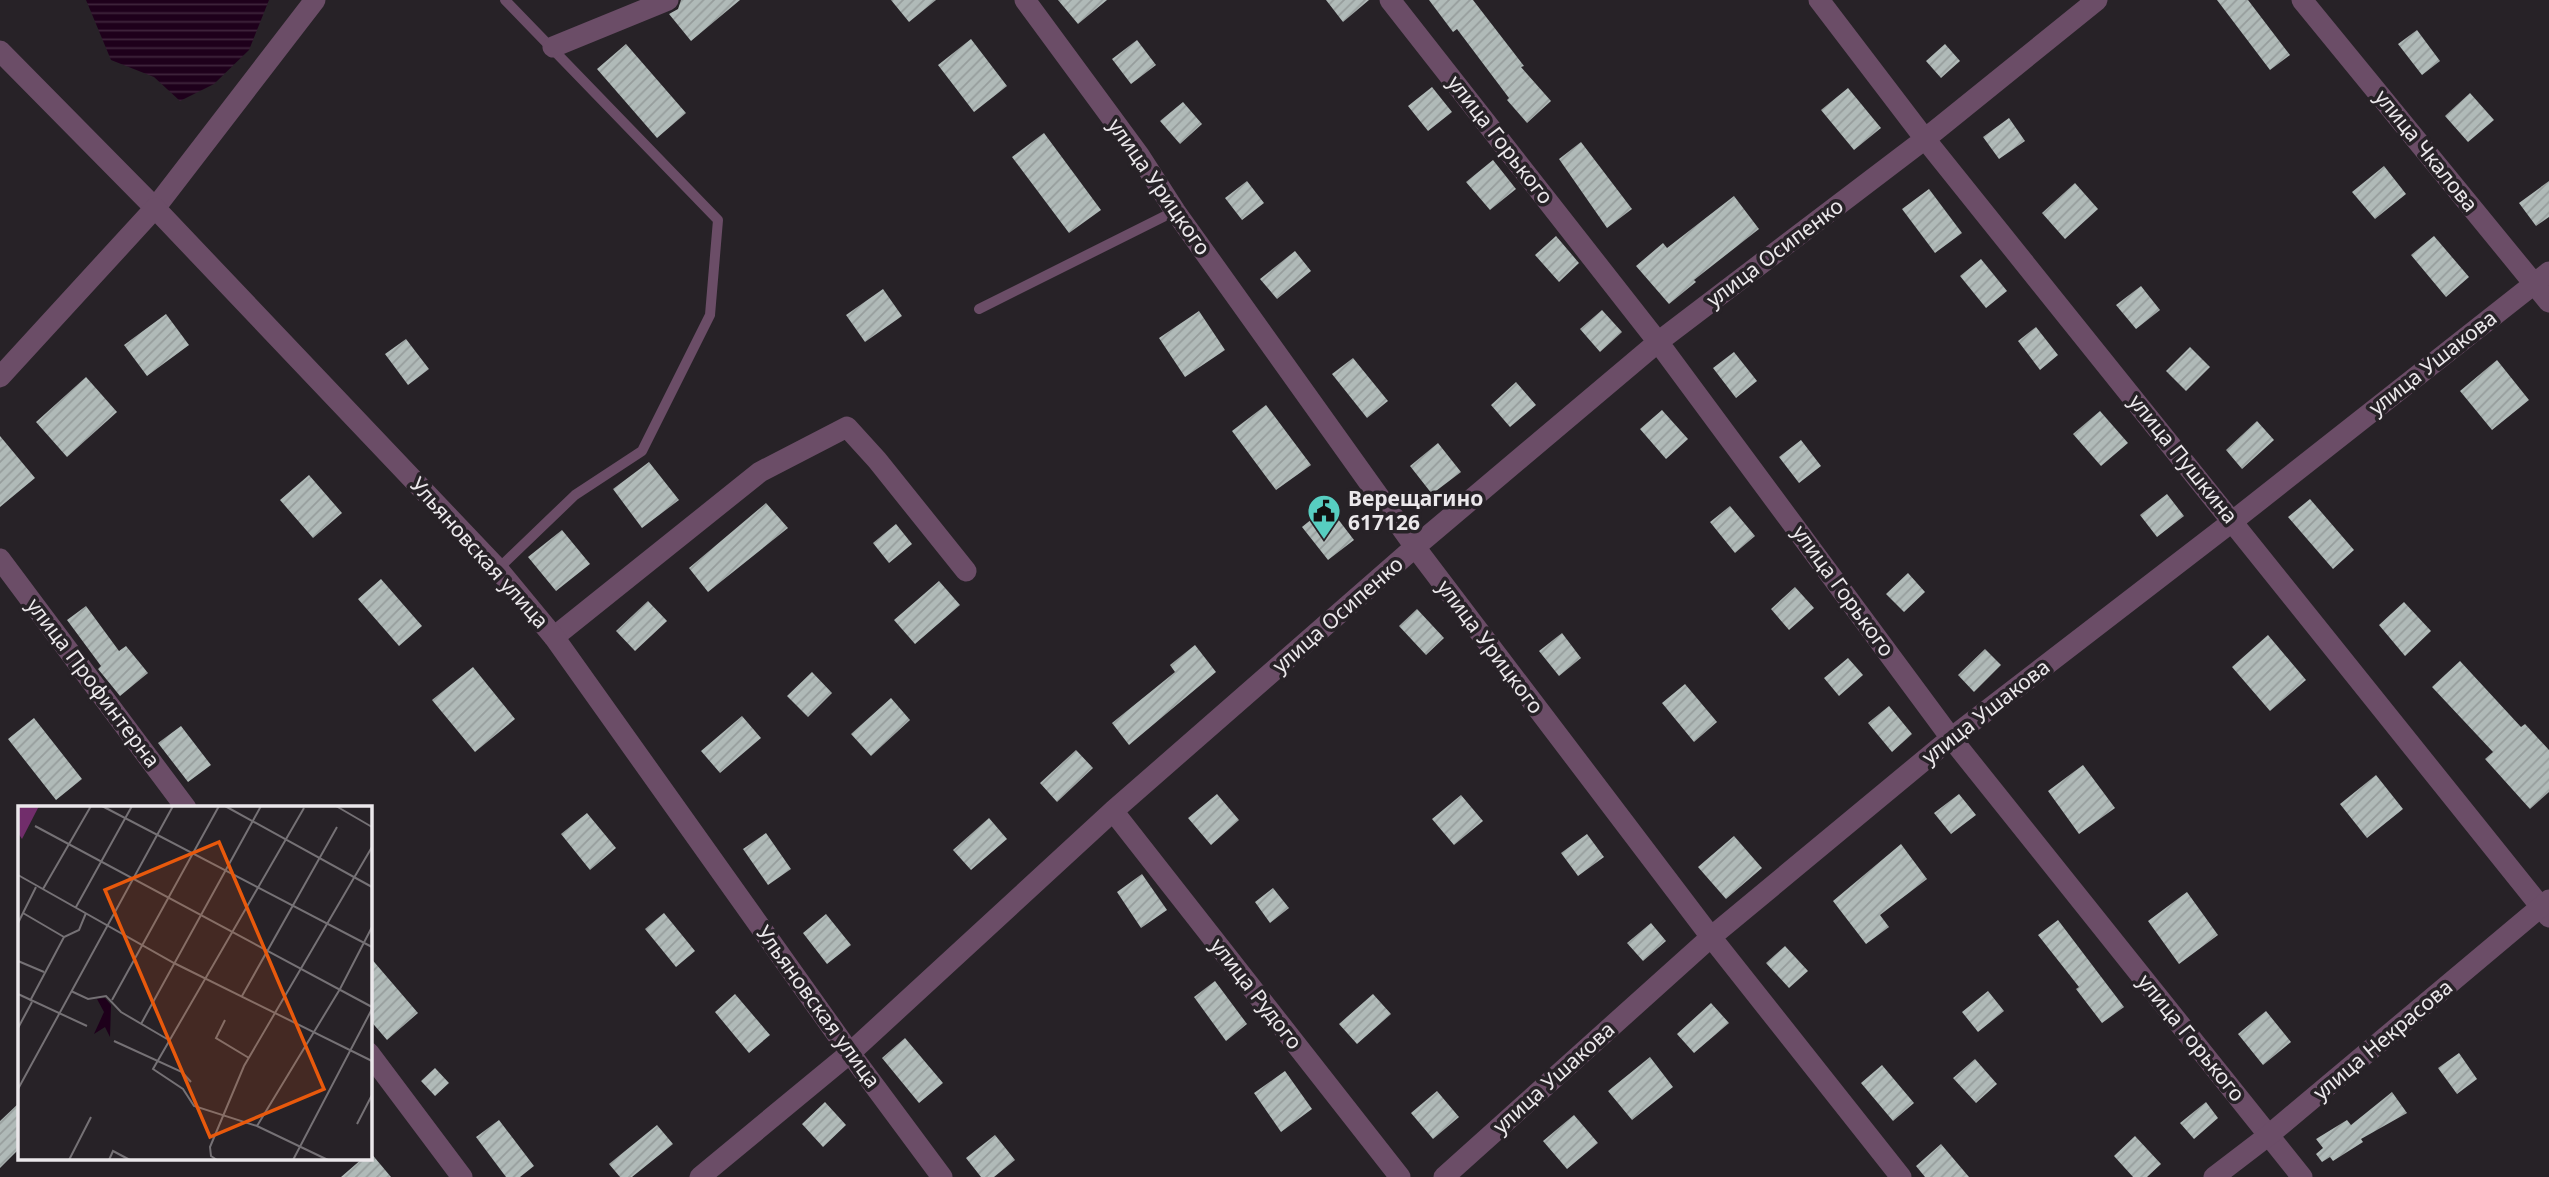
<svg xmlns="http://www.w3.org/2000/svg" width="2549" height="1177" font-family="'Noto Sans',sans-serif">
  <defs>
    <pattern id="water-rules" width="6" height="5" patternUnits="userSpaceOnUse" patternTransform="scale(1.75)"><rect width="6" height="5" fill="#1e001b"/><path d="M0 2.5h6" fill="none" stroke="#3f253c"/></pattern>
    <pattern id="building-hatch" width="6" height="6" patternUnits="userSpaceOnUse" patternTransform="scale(1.75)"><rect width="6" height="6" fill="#b0bab8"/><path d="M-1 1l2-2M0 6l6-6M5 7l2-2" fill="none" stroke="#969d9c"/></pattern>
  </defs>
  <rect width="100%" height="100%" fill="#272227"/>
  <path fill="url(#water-rules)" d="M86,0H269L249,50L214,84L180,101L154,77L111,60Z"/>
  <path fill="url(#building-hatch)" d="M681,0H740L691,41L669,14L678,9Z
    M891,0H936L909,22Z
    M1058,0H1107L1078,24Z
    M1326,0H1369L1343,22Z
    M1429,0H1473L1524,66L1521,67L1551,101L1527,123L1507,100L1509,98L1457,29L1453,32Z
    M2217,0H2248L2290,55L2270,70Z
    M2417,30L2440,61L2422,75L2398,44Z
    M971,39L1007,86L974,112L938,65Z
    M1137,40L1156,65L1131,84L1112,59Z
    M626,44L686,113L657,138L597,69Z
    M1945,44L1960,61L1941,78L1926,61Z
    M1432,87L1452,112L1428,131L1408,106Z
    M1848,88L1881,128L1854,150L1821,110Z
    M2470,93L2494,120L2468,142L2445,116Z
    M1183,102L1202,124L1180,144L1160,121Z
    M2009,118L2025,141L1999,159L1983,137Z
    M1044,133L1101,210L1069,233L1012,157Z
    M1581,142L1632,209L1607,228L1559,159Z
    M1493,160L1516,189L1490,210L1466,182Z
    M2384,166L2406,194L2375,219L2352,192Z
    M1247,181L1264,203L1242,220L1225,198Z
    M2549,181V217L2536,226L2519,203Z
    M2075,183L2098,209L2065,239L2042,213Z
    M1929,189L1962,233L1935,253L1902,209Z
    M1734,196L1759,229L1694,280L1696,282L1669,304L1636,266L1663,243L1667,248Z
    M1556,236L1579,263L1559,282L1535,255Z
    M2434,236L2469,277L2446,297L2411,255Z
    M1295,251L1311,271L1277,299L1260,279Z
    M1981,259L2007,291L1986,308L1960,276Z
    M2141,286L2160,310L2136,329L2116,305Z
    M883,289L902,316L865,342L846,315Z
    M1602,310L1622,332L1600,352L1580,329Z
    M1199,311L1225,350L1185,377L1159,338Z
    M166,314L189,345L147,376L124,345Z
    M2036,327L2058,355L2040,370L2018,341Z
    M406,339L429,369L408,385L385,354Z
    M2190,347L2210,367L2186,391L2166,371Z
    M1734,352L1757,381L1736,398L1713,368Z
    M1353,358L1388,401L1367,418L1332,374Z
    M2497,360L2529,400L2492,430L2460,391Z
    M86,377L117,412L67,457L36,422Z
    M1516,382L1536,405L1510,427L1491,405Z
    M1266,405L1311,465L1276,490L1232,431Z
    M1662,410L1688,439L1666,459L1640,429Z
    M2100,411L2128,443L2101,466L2073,434Z
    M2257,421L2274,440L2242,469L2226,450Z
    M0,436L35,478L0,507Z
    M1801,440L1821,466L1799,483L1779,457Z
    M1438,443L1461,472L1432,494L1410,466Z
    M649,462L679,500L642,528L613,489Z
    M309,475L342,513L313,538L280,500Z
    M2167,494L2184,516L2157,537L2140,515Z
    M2310,499L2354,550L2333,569L2288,517Z
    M766,503L788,528L708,592L689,568Z
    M1328,506L1354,540L1328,560L1302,527Z
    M1730,506L1755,536L1735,553L1710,522Z
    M896,524L912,544L889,563L873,543Z
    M562,530L590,564L556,591L528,557Z
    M1908,573L1925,592L1904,612L1886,594Z
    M381,579L422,626L399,646L358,599Z
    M939,581L960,605L915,644L894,620Z
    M1795,587L1814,608L1789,630L1771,609Z
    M648,601L667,621L635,651L616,631Z
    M2404,602L2431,631L2405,656L2379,625Z
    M86,606L119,651L126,646L148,673L120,696L98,669L101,666L67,620Z
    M1417,609L1444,638L1426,655L1399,626Z
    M1562,633L1581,658L1559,676L1539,651Z
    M2268,635L2306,680L2270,711L2232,667Z
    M1195,645L1216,672L1129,745L1112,723L1175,672L1170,665Z
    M1985,649L2001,665L1974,692L1958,675Z
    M1848,658L1863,675L1839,696L1824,678Z
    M2460,661L2521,727L2525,724L2549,750V792L2530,809L2485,759L2493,752L2432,687Z
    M473,667L515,719L475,752L432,700Z
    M812,672L832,693L808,717L787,696Z
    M1685,684L1717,722L1694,742L1662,703Z
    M891,698L910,720L871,756L851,734Z
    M1889,706L1912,734L1892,752L1868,723Z
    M742,716L761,738L720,773L701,751Z
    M34,718L82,779L56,800L8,739Z
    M181,726L211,765L188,782L158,743Z
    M1076,750L1093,768L1057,802L1040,783Z
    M2083,765L2115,808L2079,834L2048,791Z
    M2376,775L2403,809L2367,838L2340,804Z
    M1217,794L1239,820L1211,845L1188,818Z
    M1959,794L1976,815L1951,834L1934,813Z
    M1461,795L1483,821L1454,845L1432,819Z
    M587,813L616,848L590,870L561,834Z
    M989,818L1007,839L971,870L953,850Z
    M766,833L791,869L768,885L743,849Z
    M1587,834L1604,857L1578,876L1561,853Z
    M1734,836L1762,868L1726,899L1698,867Z
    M1901,844L1927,879L1880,915L1889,927L1866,944L1833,901Z
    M1142,874L1167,910L1141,928L1117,892Z
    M1273,888L1289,908L1270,923L1255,902Z
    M2187,892L2218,935L2179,964L2148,921Z
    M664,913L695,951L676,967L645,929Z
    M826,914L851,945L827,964L803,933Z
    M2058,920L2124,1007L2102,1023L2076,989L2079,987L2038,935Z
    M1651,923L1666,941L1643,961L1627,943Z
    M1785,946L1808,971L1789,988L1766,963Z
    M369,956L418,1013L387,1040L369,1019Z
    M1215,981L1247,1024L1226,1041L1194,997Z
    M1988,991L2004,1011L1978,1032L1962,1012Z
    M735,994L770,1035L749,1053L715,1012Z
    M1373,994L1391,1014L1357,1044L1339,1024Z
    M1711,1003L1729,1023L1694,1053L1677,1034Z
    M2266,1011L2291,1042L2263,1065L2238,1034Z
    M905,1038L943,1083L919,1103L882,1058Z
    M2459,1053L2477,1079L2457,1094L2438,1068Z
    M1650,1057L1673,1087L1632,1120L1608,1091Z
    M1975,1059L1997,1084L1976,1103L1953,1078Z
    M1882,1065L1914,1103L1893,1121L1861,1083Z
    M435,1068L449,1083L435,1096L421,1081Z
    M1285,1071L1312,1109L1281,1132L1254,1093Z
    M1437,1091L1459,1117L1433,1139L1411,1113Z
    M2392,1092L2407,1113L2361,1139L2363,1142L2333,1161L2330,1157L2322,1162L2316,1154L2323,1148L2316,1139L2347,1120L2351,1125Z
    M825,1102L846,1125L823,1147L802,1124Z
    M2206,1102L2218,1118L2194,1139L2180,1123Z
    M19,1103V1149L0,1168V1121Z
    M1574,1115L1598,1143L1567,1169L1543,1141Z
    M499,1120L534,1166L520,1177H506L476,1137Z
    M657,1125L673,1144L632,1177H620L609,1164Z
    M995,1135L1015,1160L994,1177H981L966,1158Z
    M2135,1136L2161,1164L2147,1177H2133L2114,1156Z
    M1941,1144L1969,1177H1925L1916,1166Z
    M370,1152L391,1177H341L363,1158H369Z"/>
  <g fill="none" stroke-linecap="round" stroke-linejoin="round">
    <path stroke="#6b4d67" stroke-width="10" d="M979,309L1175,211
      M498,569L575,495L642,451L710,315L718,220L505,0"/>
    <path stroke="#6b4d67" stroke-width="21" d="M1025,0L1139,155L1175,211L1415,547L1711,937L1901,1177
      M1390,0L1658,342L1951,738L2302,1177
      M1819,0L1925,139L2549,917
      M2302,0L2549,302
      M553,47L668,0
      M0,51L155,208L315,0
      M0,559L186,808
      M554,637L760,472L847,427L877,460L966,571
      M1113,811L1400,1177
      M369,1053L462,1177
      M700,1177L850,1053L1113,811L1415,547L1658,342L1925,139L2097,0
      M1444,1177L1711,937L1951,738L2233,521L2549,272"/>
    <path stroke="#6b4d67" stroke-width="21" d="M0,377L155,208L498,569L554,637L850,1053L942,1177
      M2214,1177L2269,1135L2549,900"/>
  </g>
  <defs>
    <symbol id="civic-pin" viewBox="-11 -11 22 30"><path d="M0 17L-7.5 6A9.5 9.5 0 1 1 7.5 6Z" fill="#57cec1" stroke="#272227"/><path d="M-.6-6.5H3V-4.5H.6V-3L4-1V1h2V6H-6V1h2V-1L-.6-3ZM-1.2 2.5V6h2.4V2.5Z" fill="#111"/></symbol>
  </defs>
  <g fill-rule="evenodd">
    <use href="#civic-pin" x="1305" y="492" width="38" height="52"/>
  </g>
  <g text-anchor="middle" stroke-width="7" stroke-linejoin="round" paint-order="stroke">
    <g font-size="21" fill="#ebe8eb" stroke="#272227">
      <text transform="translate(1500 140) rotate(52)" y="7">улица Горького</text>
      <text transform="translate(2426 151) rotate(51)" y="7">улица Чкалова</text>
      <text transform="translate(1159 187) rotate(55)" y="7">улица Урицкого</text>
      <text transform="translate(1775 253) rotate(-37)" y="7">улица Осипенко</text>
      <text transform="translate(2433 363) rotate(-38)" y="7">улица Ушакова</text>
      <text transform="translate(2183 459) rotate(51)" y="7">улица Пушкина</text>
      <text transform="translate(479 553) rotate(48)" y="7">Ульяновская улица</text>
      <text transform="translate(1843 591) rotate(54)" y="7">улица Горького</text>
      <text transform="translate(1338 615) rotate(-41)" y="7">улица Осипенко</text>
      <text transform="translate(1490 647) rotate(53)" y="7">улица Урицкого</text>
      <text transform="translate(93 683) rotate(53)" y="7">улица Профинтерна</text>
      <text transform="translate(1986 712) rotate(-38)" y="7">улица Ушакова</text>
      <text transform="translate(1256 994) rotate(52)" y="7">улица Рудого</text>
      <text transform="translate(818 1007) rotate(54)" y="7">Ульяновская улица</text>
      <text transform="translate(2191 1038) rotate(51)" y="7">улица Горького</text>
      <text transform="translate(2383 1040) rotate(-40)" y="7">улица Некрасова</text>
      <text transform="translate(1554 1078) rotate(-42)" y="7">улица Ушакова</text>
    </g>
    <g font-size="21" font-weight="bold" fill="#ebe8eb" stroke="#272227" text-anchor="start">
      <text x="1348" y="506">Верещагино<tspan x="1348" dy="24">617126</tspan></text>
    </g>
  </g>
  <g transform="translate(18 806)">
    <rect width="354" height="354" fill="#272227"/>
    <path d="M0,0H21L4,33L0,27Z" fill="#712d6b"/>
    <path d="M87,192L93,199L92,231L87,221L76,228L86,206L79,193Z" fill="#1e001b"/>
    <path fill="none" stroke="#757175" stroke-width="2" d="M84,0L354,141M207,0L354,81M318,0L354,21M286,2L135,263L165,283L176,300L239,320L310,354M17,20L354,201M0,69L156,157L354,255M25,83L73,0M58,101L114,0M5,107L46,131M0,117L18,81M0,155L26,166M53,185L70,193L88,190L103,206L149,233M0,188L69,220M224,190L319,21M94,194L201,0M12,195L46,131L61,124L68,107M207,214L198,232L231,252M123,218L243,0M0,222L14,196M96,235L164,266L173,276M0,283L155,0M339,318L354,289M239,320L322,183L354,121M51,354L73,311M91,354L95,345L112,354M199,354L193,350L192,341L226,260L354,41M275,354L354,203"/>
    <path fill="#e8590c" fill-opacity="0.15" stroke="#e8590c" stroke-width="3.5" d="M201,36L306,283L192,331L87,84Z"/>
    <rect width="354" height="354" fill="none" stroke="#ebe8eb" stroke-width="3.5"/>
  </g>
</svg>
